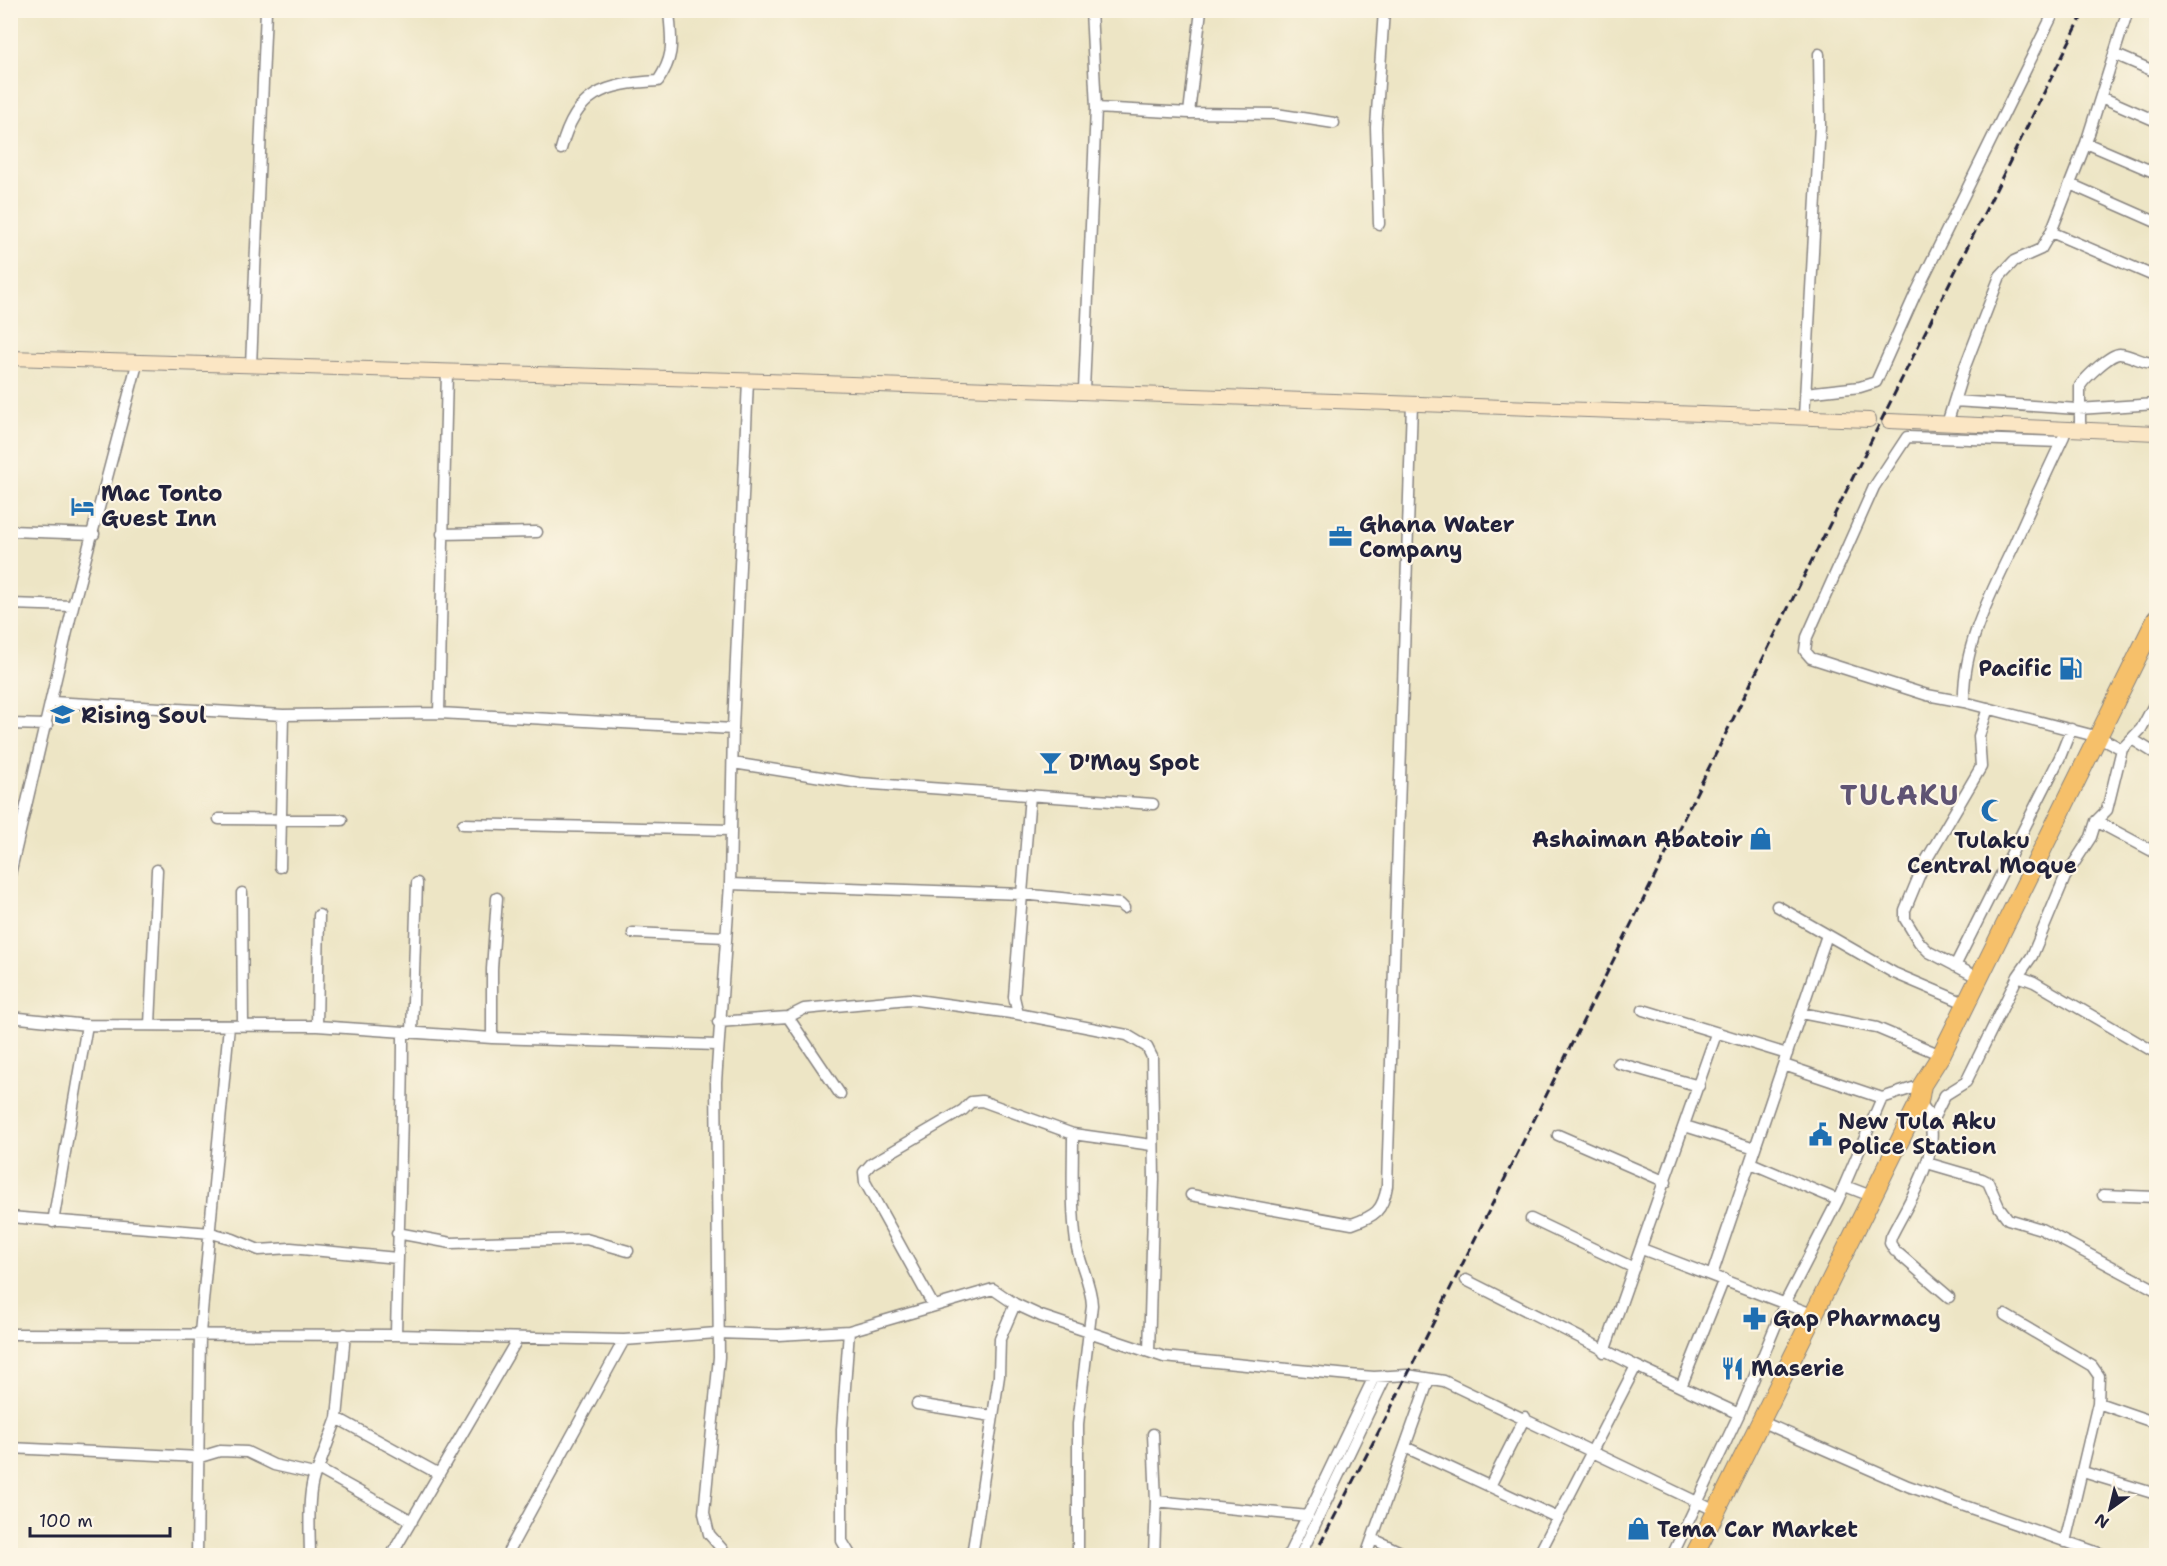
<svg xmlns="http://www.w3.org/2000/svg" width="2167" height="1566" font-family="'Shantell Sans',sans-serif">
  <rect width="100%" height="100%" fill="#fcf5e5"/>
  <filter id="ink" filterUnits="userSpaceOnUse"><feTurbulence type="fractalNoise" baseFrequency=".0167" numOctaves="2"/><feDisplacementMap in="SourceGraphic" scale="12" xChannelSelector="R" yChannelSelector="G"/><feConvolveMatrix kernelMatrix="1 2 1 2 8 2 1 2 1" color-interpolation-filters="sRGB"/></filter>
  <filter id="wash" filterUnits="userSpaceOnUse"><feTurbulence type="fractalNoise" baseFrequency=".008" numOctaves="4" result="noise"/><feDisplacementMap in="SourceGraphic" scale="24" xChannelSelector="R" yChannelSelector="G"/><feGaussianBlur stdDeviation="1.35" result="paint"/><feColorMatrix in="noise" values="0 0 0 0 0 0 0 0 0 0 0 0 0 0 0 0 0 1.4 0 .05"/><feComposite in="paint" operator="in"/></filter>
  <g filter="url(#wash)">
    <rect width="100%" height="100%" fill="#ede5c5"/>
  </g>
  <g filter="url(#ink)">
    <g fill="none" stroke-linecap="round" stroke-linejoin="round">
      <defs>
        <path id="street" d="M2114,54L2156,72
          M2101,97L2156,121
          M1096,108L1189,113L1276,114L1334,123
          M1189,113L1201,10
          M2086,143L2156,173
          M561,149C576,92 604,84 658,81C676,54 671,41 669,10
          M2070,184L2156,222
          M1379,224L1376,127L1384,10
          M2051,232L2156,277
          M251,366L266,10
          M1084,390L1096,108L1091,10
          M1805,393L1860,387L1876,382L1914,297L2055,10
          M1954,401L2078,409L2156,404
          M1804,417L1820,125L1819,54
          M1947,424L1964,369L2000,276L2014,261L2041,249L2051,232L2086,143L2128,10
          M2080,430V386C2085,378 2111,353 2120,354C2133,355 2142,364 2156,363
          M2061,442L1907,437L1874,487L1807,637L1805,651L1811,658L1927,695L1964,702L2099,737L2122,749L2107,810L2096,821L2091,837L2065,877L2032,956L2018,976L2034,982L2156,1053
          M10,531L94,534
          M442,534L537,532
          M10,604L73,606
          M52,702L283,715L439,713L733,729
          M1964,702C1962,647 1991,593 2014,545C2030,508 2047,472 2064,436
          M439,713L447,372
          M10,724L47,725
          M2132,739L2156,754
          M2122,749L2141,729L2156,701
          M733,763L859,783L1153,804
          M219,819L342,820
          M2096,821L2156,853
          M463,824L731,830
          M280,867L283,715
          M10,874L73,606L137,364
          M730,884L1022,894L1030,795
          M242,893L243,1025
          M1777,906L1894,973L1967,1004
          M633,933L725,937
          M1955,966L2060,757L2071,729
          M1979,978L1929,952L1919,942L1905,919V910L1924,864L1981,767L1979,736L1988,708
          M1643,1010L1787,1054
          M1801,1013L1877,1028L1941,1055
          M1018,1014L1127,1035L1147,1047L1152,1057L1154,1179L1149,1352
          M10,1017L87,1025L317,1026L492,1038L717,1045
          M788,1017L840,1094
          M718,1022L788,1017L804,1009L909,999L1018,1014L1014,997L1022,894L1120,904L1124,908
          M150,1025L157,870
          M317,1026L319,915
          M412,1032L417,883
          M492,1038V969L497,898
          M1618,1063L1699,1086
          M1784,1065L1882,1098L1922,1085
          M1931,1123L1945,1095L1966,1082L2018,976
          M1685,1126L1755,1148
          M1073,1134C1073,1170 1071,1206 1076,1242C1079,1264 1091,1282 1092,1305L1078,1424V1556
          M1558,1135L1666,1182
          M1751,1163L1838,1200
          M1927,1163L1982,1179L1988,1182L1999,1207L2008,1219L2041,1229L2156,1290
          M1845,1186L1871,1196
          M1191,1195L1352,1224C1375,1216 1383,1211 1387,1186L1412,403
          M2103,1195L2156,1197
          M10,1217L211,1233L233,1239L259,1250L291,1248L397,1258
          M1531,1219L1634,1268
          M53,1222L87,1025
          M397,1233L451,1243L586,1239L628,1251
          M1642,1249L1812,1314
          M1895,1251L1890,1243L1891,1237C1908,1202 1954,1136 1919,1102
          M1899,1254L1949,1297
          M1712,1275L1827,935
          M1466,1280L1636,1366
          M933,1305L865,1182L864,1172L871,1164L963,1110L971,1102L982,1101L1073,1134L1152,1145
          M2005,1315L2092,1366L2099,1376L2098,1403L2156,1423
          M849,1331L842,1429V1541L851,1556
          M10,1334L396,1335L624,1340L717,1333L778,1335L849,1331L993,1289L1015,1304L1041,1316L1164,1357L1349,1375L1374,1377L1407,1375L1444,1381L1716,1511
          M345,1334L337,1418L439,1474
          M396,1335C398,1234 403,1133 403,1032
          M1604,1352L1716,1034
          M1681,1387L1724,1279
          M917,1404L992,1416
          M1760,1421L1908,1486L2107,1556
          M1153,1434L1156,1501L1154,1556
          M1405,1447L1558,1518
          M10,1448L200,1457L220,1451L247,1452L274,1465L314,1474
          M318,1469L337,1418
          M2083,1472L2156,1494
          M1490,1486L1525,1417
          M1156,1501L1308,1516
          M1373,1539L1409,1556
          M2065,1542L2098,1403
          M10,1552L56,1556
          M197,1556L200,1333L229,1026
          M310,1556C310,1535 306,1485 318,1469L412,1521
          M391,1556L518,1338
          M506,1556L624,1340
          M728,1556L709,1534L704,1513L719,1357L716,1082L730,884L733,729L748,380
          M972,1556L999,1376L1000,1339L1015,1304
          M1288,1556L1374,1377
          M1300,1556L1386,1376
          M1366,1556L1429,1379
          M1538,1556L1636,1366L1739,1414
          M1672,1556L1739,1414L1785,1303L1838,1200L1882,1098"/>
        <path id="secondary" d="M10,358L767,381L1869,420
          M1889,421L2156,433"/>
        <path id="highway" d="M1694,1556L1919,1102L1922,1085L1941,1055L2156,619"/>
      </defs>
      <use href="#street" stroke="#888480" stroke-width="13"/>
      <use href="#secondary" stroke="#888480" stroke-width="16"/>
      <use href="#highway" stroke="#888480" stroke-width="20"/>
      <use href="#street" stroke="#fff" stroke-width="10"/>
      <use href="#secondary" stroke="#fbe6c4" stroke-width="14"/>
      <use href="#highway" stroke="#f6c06b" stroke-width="18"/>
      <path stroke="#22223b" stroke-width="3" stroke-dasharray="9 4.5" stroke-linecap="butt" d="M1314,1556L1390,1410L2085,10"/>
    </g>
  </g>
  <defs>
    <symbol id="hotel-bare" viewBox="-9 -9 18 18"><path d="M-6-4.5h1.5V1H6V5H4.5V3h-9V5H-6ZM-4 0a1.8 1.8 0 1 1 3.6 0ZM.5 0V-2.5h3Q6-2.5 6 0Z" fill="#1f6fb2" stroke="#fcf5e5" stroke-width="2.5" paint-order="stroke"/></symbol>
    <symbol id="office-bare" viewBox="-9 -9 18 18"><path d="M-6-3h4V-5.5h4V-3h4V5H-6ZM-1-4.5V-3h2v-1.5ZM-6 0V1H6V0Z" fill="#1f6fb2" stroke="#fcf5e5" stroke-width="2.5" paint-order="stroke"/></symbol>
    <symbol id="fuel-bare" viewBox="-9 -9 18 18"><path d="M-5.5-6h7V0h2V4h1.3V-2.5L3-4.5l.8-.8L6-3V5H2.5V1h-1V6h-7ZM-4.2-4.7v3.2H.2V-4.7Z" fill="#1f6fb2" stroke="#fcf5e5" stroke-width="2.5" paint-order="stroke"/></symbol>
    <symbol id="school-bare" viewBox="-9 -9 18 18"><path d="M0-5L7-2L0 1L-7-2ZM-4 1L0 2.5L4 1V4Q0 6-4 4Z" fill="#1f6fb2" stroke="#fcf5e5" stroke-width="2.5" paint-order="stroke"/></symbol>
    <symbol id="bar-bare" viewBox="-9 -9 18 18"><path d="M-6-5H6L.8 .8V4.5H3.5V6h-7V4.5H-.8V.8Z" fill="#1f6fb2" stroke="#fcf5e5" stroke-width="2.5" paint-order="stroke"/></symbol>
    <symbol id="mosque-bare" viewBox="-9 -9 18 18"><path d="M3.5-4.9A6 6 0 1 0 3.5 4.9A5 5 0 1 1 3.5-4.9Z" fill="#1f6fb2" stroke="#fcf5e5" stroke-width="2.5" paint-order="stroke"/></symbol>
    <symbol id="shop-bare" viewBox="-9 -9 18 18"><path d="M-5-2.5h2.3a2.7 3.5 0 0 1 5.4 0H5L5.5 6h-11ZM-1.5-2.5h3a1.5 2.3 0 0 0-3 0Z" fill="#1f6fb2" stroke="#fcf5e5" stroke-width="2.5" paint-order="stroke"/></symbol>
    <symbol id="civic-bare" viewBox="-9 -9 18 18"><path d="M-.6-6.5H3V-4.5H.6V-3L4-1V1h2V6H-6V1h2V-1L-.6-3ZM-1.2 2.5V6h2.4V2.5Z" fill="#1f6fb2" stroke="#fcf5e5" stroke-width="2.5" paint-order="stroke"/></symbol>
    <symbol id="pharmacy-bare" viewBox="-9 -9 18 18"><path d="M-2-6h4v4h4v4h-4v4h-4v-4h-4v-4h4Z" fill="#1f6fb2" stroke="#fcf5e5" stroke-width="2.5" paint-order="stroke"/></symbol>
    <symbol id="restaurant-bare" viewBox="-9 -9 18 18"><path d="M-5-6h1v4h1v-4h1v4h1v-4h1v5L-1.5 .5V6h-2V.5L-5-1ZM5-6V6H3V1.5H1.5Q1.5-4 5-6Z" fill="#1f6fb2" stroke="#fcf5e5" stroke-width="2.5" paint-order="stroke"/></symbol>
  </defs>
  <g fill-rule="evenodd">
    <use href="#hotel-bare" x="66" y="490" width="33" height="33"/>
    <use href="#office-bare" x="1324" y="520" width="33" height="33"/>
    <use href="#fuel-bare" x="2054" y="652" width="33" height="33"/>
    <use href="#school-bare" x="46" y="698" width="33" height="33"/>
    <use href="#bar-bare" x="1034" y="746" width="33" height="33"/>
    <use href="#mosque-bare" x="1976" y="794" width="33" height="33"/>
    <use href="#shop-bare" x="1744" y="822" width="33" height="33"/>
    <use href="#civic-bare" x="1804" y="1118" width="33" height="33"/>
    <use href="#pharmacy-bare" x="1738" y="1302" width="33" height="33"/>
    <use href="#restaurant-bare" x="1716" y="1352" width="33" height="33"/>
    <use href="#shop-bare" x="1622" y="1512" width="33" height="33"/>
  </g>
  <g text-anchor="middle" stroke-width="4.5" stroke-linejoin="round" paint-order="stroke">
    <g font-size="22" font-weight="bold" fill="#22223b" stroke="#fcf5e5" text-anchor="start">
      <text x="101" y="501">Mac Tonto<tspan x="101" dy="25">Guest Inn</tspan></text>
      <text x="1359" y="532">Ghana Water<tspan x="1359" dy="25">Company</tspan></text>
      <text x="2052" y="676" text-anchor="end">Pacific</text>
      <text x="81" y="723">Rising Soul</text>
      <text x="1069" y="770">D'May Spot</text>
      <text x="1743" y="847" text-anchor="end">Ashaiman Abatoir</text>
      <text x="1992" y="848" text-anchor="middle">Tulaku<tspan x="1992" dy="25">Central Moque</tspan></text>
      <text x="1838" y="1129">New Tula Aku<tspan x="1838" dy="25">Police Station</tspan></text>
      <text x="1773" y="1326">Gap Pharmacy</text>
      <text x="1751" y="1376">Maserie</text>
      <text x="1657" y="1537">Tema Car Market</text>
    </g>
    <g font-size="28" font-weight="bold" letter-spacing="1.5" fill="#5f5474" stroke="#fcf5e5">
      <text x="1900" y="805">TULAKU</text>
    </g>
  </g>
  <rect width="2167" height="1566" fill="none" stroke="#fcf5e5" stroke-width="36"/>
  <g transform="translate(2110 1509) rotate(214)" stroke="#fcf5e5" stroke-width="4.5" paint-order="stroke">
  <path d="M0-4.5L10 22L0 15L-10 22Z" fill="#22223b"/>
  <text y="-9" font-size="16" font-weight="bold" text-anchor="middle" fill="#22223b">N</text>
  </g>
  <path d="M30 1527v9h140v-9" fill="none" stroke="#22223b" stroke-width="3"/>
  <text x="39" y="1527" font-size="18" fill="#22223b" stroke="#fcf5e5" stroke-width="4.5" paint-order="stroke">100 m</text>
</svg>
